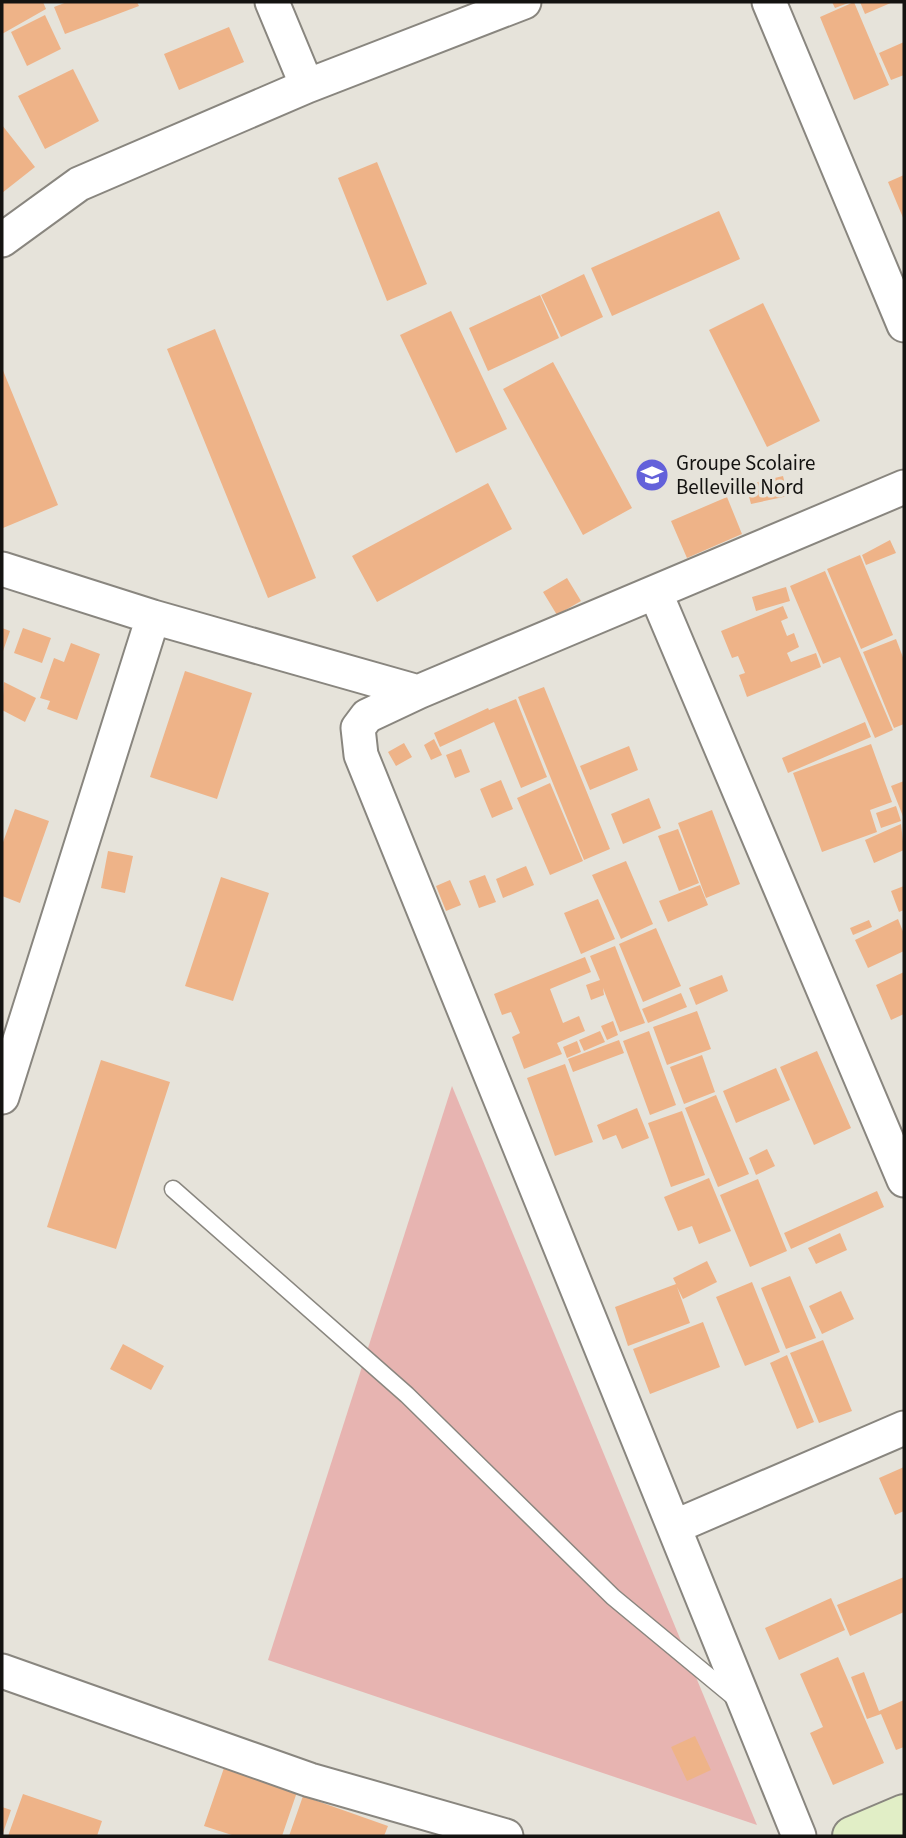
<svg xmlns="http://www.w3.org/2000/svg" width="906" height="1838" font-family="'Source Sans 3',sans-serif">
  <rect width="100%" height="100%" fill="#e6e3da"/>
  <path fill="#e7b4b1" d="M452,1086L757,1825L268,1660Z"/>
  <path fill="#eeb388" d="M2,2H43L46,9L2,34Z
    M67,2H137L139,6L65,34L54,7Z
    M832,2H851L835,8Z
    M854,2L889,85L854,100L820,17Z
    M860,2H893L865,14Z
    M45,15L61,49L27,66L11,32Z
    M229,27L244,62L179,90L164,54Z
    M904,42V75L891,80L879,53Z
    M73,69L99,121L45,149L18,96Z
    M2,125L35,167L2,193Z
    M377,162L427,284L387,301L338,178Z
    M904,175V220L888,182Z
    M719,211L740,259L612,316L591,268Z
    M584,274L603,317L561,337L541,295Z
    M540,295L559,338L488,371L469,328Z
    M763,303L820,421L767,447L709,330Z
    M451,311L507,429L456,453L400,335Z
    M215,329L316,578L268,598L167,349Z
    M553,362L632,508L583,535L503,389Z
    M2,368L58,505L3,528L2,525Z
    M783,476L788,496L751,504L746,485Z
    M488,483L512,529L377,602L352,556Z
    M727,497L742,534L687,558L671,521Z
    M890,540L896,553L866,565L862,555Z
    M860,555L893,635L861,649L827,569Z
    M825,571L893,730L875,738L840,657L823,664L790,586Z
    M567,578L581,601L557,615L543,592Z
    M786,587L790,601L756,611L752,597Z
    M783,606L788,618L781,621L787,636L794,633L799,647L787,653L791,662L816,653L821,667L747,697L739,675L745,673L738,656L732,658L721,631Z
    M2,628L10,631L2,654Z
    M23,628L51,638L42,663L14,653Z
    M896,639L904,660V724L894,728L863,652Z
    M71,643L100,654L77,720L47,709L50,701L40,698L54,658L64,662Z
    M185,671L252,693L217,799L150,777Z
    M4,682L36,698L25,722L2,710Z
    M544,687L610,849L584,860L518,697Z
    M516,699L547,777L521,788L494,722L440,747L434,733L488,708L489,710Z
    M865,722L871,737L788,773L782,758Z
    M434,739L442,755L431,760L424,745Z
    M404,743L412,757L396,766L388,752Z
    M871,744L892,802L870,810L877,832L822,852L793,773Z
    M629,746L638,770L590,790L580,766Z
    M461,749L470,772L455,778L446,755Z
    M501,780L513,809L492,818L480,789Z
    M904,781V819L891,786Z
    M550,783L583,861L550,875L517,798Z
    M649,798L661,828L623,844L611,814Z
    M896,806L901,821L881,828L876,813Z
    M15,809L49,821L20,903L2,896V845Z
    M712,810L740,884L706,898L678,823Z
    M901,824L904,850L874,863L865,840Z
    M678,829L699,883L679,891L658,836Z
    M108,851L133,856L125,893L101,888Z
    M626,861L653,924L621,939L592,875Z
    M526,866L534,885L503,898L496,879Z
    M485,875L496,902L479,908L469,881Z
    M221,877L269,893L233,1001L185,986Z
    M450,880L461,905L446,911L436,886Z
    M700,885L708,905L668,922L659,901Z
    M904,886V910L899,912L891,891Z
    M598,899L615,939L581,954L564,913Z
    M898,919L904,934V951L868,968L855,940Z
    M869,920L872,927L853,935L850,928Z
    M656,928L681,986L643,1002L619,944Z
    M615,946L645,1023L620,1032L603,988L604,995L591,1000L586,985L600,980L590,956Z
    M585,957L591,972L550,989L563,1023L579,1016L585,1031L557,1043L562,1054L524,1069L512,1037L520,1033L511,1012L502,1015L494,994Z
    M904,972V1014L891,1020L876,985Z
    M722,975L728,991L696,1005L689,988Z
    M681,993L687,1007L648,1023L642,1009Z
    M697,1011L711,1049L667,1065L653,1027Z
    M613,1021L618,1035L607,1040L601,1026Z
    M600,1031L605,1042L584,1051L579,1040Z
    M649,1031L676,1105L650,1115L623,1041Z
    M619,1040L624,1053L573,1072L568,1059Z
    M577,1041L581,1052L567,1058L563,1047Z
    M817,1051L851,1128L814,1145L780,1067Z
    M702,1055L715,1092L684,1104L670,1067Z
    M101,1060L170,1082L116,1249L47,1227Z
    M565,1064L593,1142L555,1156L527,1078Z
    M776,1068L790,1100L736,1123L723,1091Z
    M716,1095L749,1174L718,1187L685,1108Z
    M637,1108L649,1138L622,1149L616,1135L603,1140L597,1125Z
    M682,1111L705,1175L671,1187L648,1123Z
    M767,1149L775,1166L756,1175L749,1158Z
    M709,1178L731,1231L699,1244L692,1226L678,1231L664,1197Z
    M758,1179L787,1251L750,1267L720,1195Z
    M877,1191L884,1207L791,1249L784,1233Z
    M840,1233L847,1250L816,1264L808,1248Z
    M707,1261L717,1282L683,1299L677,1287L690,1323L628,1346L615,1307L676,1284L673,1278Z
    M790,1276L816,1338L786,1349L761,1288Z
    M752,1282L780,1352L745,1366L716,1297Z
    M841,1291L854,1319L822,1334L809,1306Z
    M703,1322L720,1367L650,1394L633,1349Z
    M823,1340L852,1411L819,1423L790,1353Z
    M123,1344L164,1366L151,1390L110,1369Z
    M787,1355L814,1422L797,1429L770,1363Z
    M904,1467V1511L895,1515L879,1478Z
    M904,1577V1612L850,1636L837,1605Z
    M831,1598L845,1630L779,1660L765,1628Z
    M838,1657L884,1763L833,1785L810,1733L823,1727L800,1674Z
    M864,1672L879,1711L904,1700V1747L896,1750L881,1714L867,1719L851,1677Z
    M695,1736L711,1770L687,1781L671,1747Z
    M224,1768L297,1792L282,1836H235L204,1826Z
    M23,1794L102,1821L97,1836H8Z
    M303,1796L388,1826L384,1836H289Z
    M2,1807L11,1810L2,1836Z"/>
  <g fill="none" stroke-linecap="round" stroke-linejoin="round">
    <defs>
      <path id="lane" d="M173,1189L407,1395L613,1597L735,1698"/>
      <path id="street" d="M272,2L307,86
        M769,2L904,325
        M2,240L79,184L307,86L524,2
        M2,569L153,617L418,692
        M656,594L904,1180
        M2,1097L153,617
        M674,1527L904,1428
        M2,1671L310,1780L506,1836
        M799,1836L361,755L358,728L367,716L418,692L904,487"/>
      <path id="secondary" d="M852,1836L904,1814"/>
    </defs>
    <use href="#lane" stroke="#89867f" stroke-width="19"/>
    <use href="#street" stroke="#89867f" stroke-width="37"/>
    <use href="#secondary" stroke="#89867f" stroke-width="42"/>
    <use href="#lane" stroke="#fff" stroke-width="16"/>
    <use href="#street" stroke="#fff" stroke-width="33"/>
    <use href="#secondary" stroke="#e1eec6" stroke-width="38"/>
  </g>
  <defs>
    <symbol id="school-disc" viewBox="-11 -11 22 22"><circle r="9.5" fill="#6361da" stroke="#e6e3da"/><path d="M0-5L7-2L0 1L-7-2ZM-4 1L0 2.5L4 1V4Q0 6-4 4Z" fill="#fff"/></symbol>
  </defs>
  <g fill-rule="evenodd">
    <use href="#school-disc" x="633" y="456" width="38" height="38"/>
  </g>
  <g text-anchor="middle" stroke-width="7" stroke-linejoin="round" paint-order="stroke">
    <g font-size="21" fill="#141311" stroke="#e6e3da" text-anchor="start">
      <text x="676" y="470">Groupe Scolaire<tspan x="676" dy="24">Belleville Nord</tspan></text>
    </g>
  </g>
  <rect width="906" height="1838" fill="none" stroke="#141311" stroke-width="7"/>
</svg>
